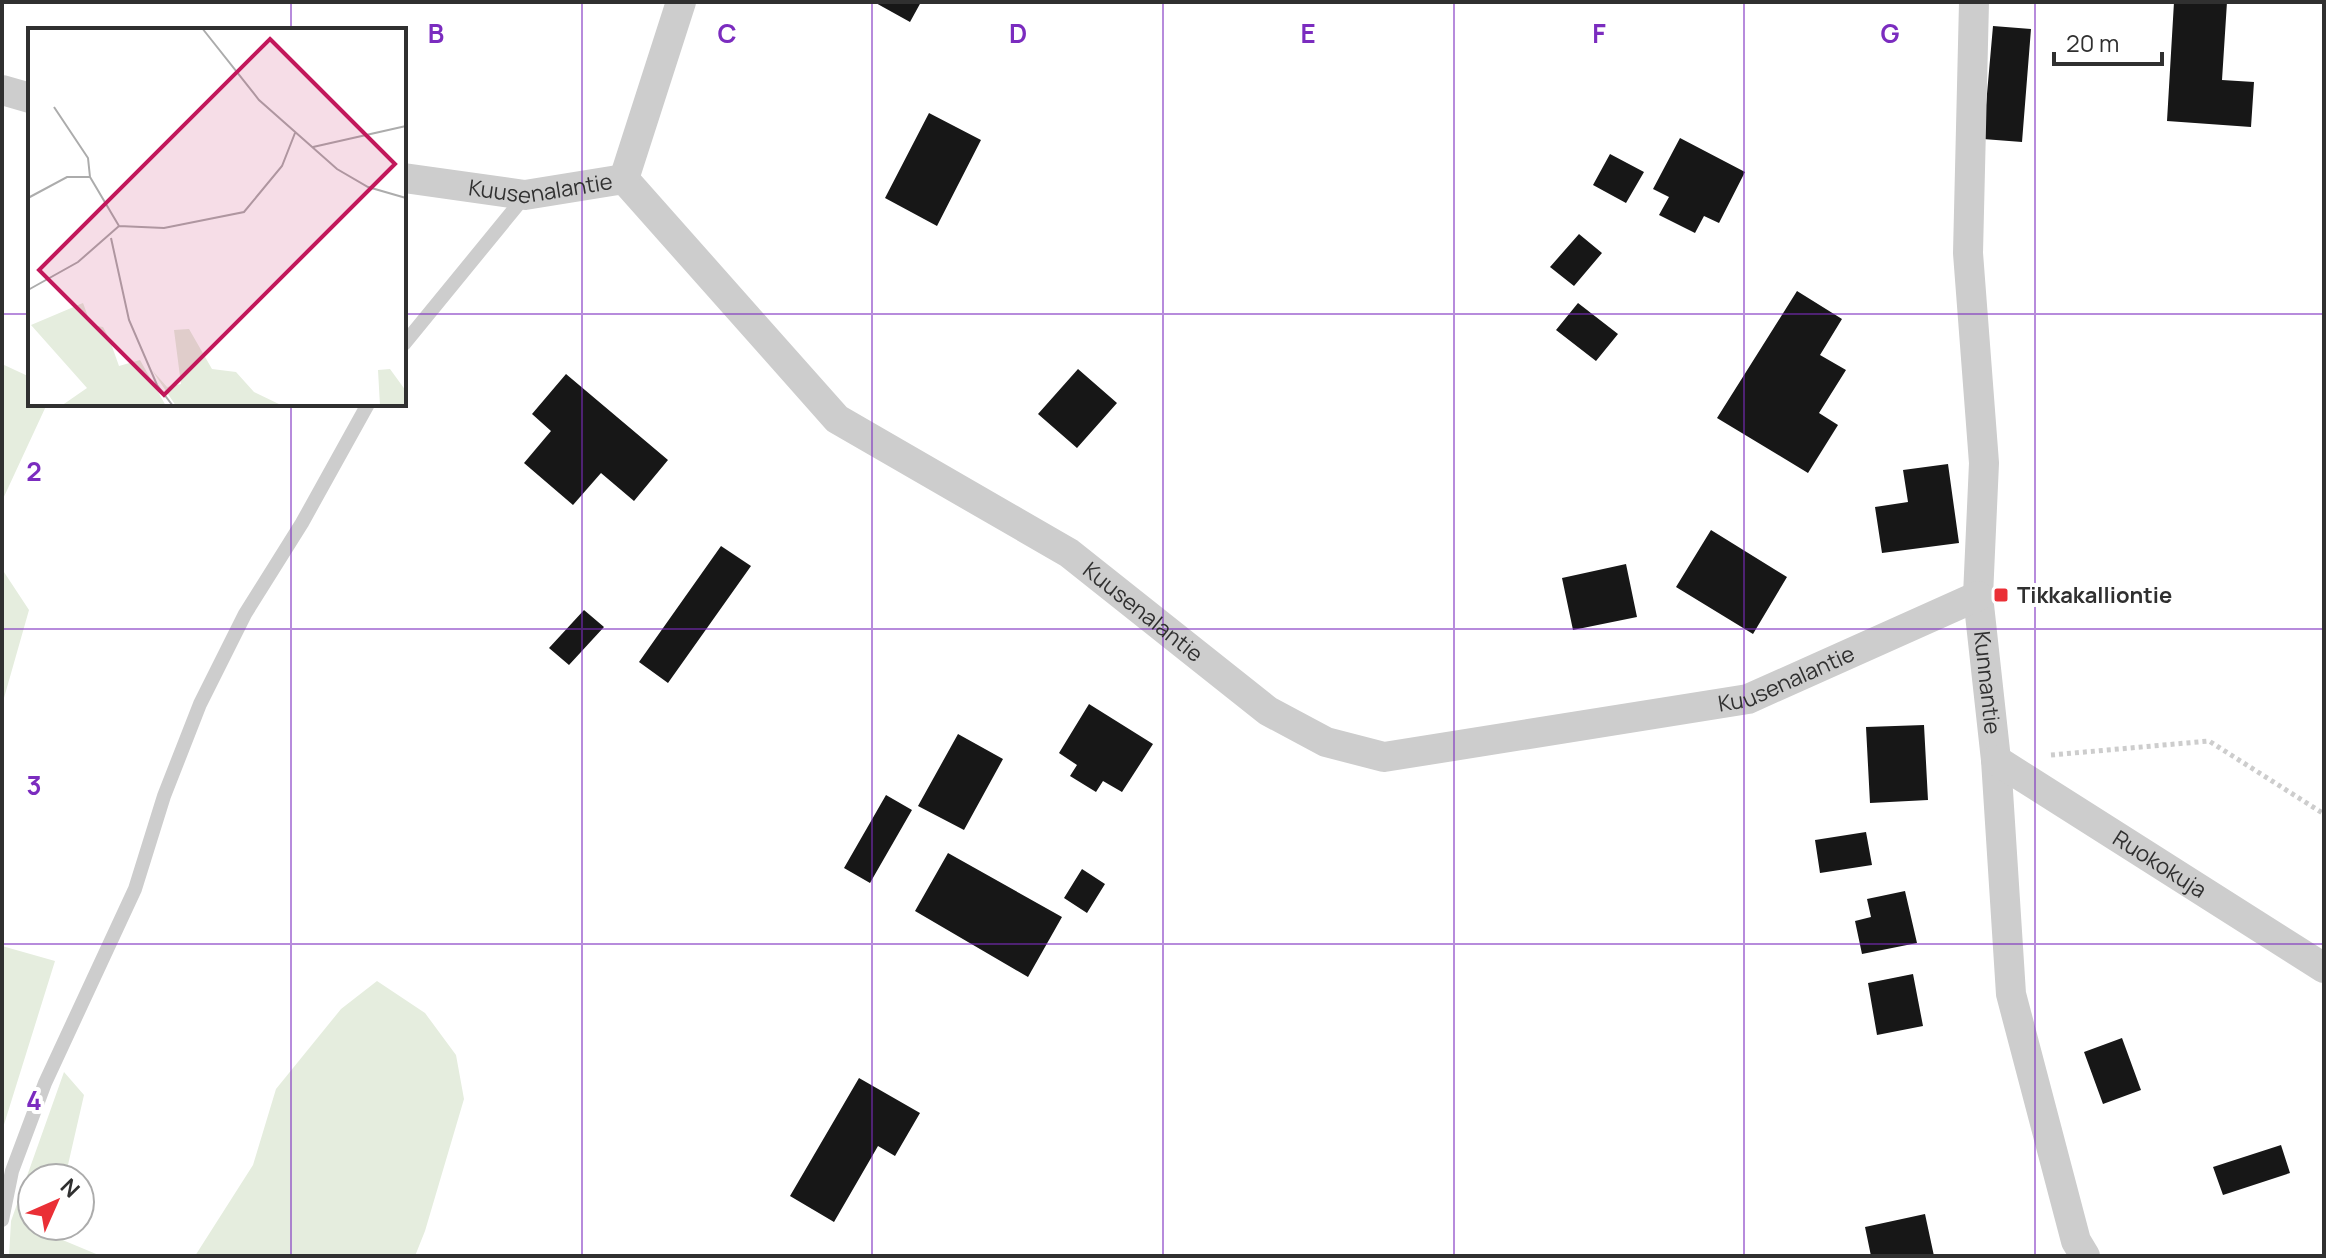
<svg xmlns="http://www.w3.org/2000/svg" width="2326" height="1258" font-family="Manrope,sans-serif">
  <rect width="100%" height="100%" fill="#fff"/>
  <path fill="#e5edde" d="M2,364L30,377V404H47L2,501Z
    M2,569L29,610L2,705Z
    M2,946L55,961L2,1131Z
    M377,981L425,1013L456,1055L464,1099L425,1231L415,1256H195L253,1165L276,1089L341,1009Z
    M64,1072L84,1095L65,1178H32V1226H54L53,1236L101,1256H9L11,1221Z"/>
  <path fill="#171717" d="M874,2H921L910,22Z
    M2174,2H2227L2222,80L2254,82L2251,127L2167,121Z
    M1993,26L2031,29L2022,142L1983,139Z
    M929,113L981,140L937,226L885,198Z
    M1680,138L1745,172L1719,223L1704,216L1695,233L1659,215L1669,197L1653,189Z
    M1610,154L1644,172L1626,203L1593,185Z
    M1579,234L1602,253L1574,286L1550,267Z
    M1797,291L1842,319L1820,355L1846,370L1819,413L1838,425L1808,473L1717,418Z
    M1578,303L1618,334L1596,361L1556,330Z
    M1078,369L1117,403L1077,448L1038,414Z
    M566,374L668,460L634,501L601,473L573,505L524,463L551,431L532,414Z
    M1948,464L1959,543L1882,553L1875,507L1908,502L1903,470Z
    M1711,530L1787,577L1753,634L1676,587Z
    M721,546L751,566L668,683L639,662Z
    M1626,564L1637,617L1573,630L1562,578Z
    M584,610L604,627L569,665L549,648Z
    M1089,704L1153,744L1122,792L1103,781L1096,792L1070,776L1077,765L1059,753Z
    M1924,725L1928,800L1870,803L1866,727Z
    M958,734L1003,759L964,830L918,806Z
    M886,795L912,810L870,883L844,868Z
    M1866,832L1872,865L1820,873L1815,840Z
    M948,853L1062,917L1028,977L915,911Z
    M1082,869L1105,884L1087,913L1064,898Z
    M1905,891L1917,943L1862,954L1855,921L1871,917L1867,899Z
    M1913,974L1923,1026L1877,1035L1868,983Z
    M2122,1038L2141,1090L2103,1104L2084,1052Z
    M859,1078L920,1113L895,1156L878,1146L834,1222L790,1196Z
    M2281,1145L2290,1173L2223,1195L2213,1167Z
    M1925,1214L1934,1256H1871L1865,1227Z"/>
  <g fill="none" stroke-linecap="round" stroke-linejoin="round">
    <path stroke="#cdcdcd" stroke-width="5" stroke-dasharray="4 4" stroke-linecap="butt" d="M2051,755L2209,741L2324,814"/>
    <path stroke="#cdcdcd" stroke-width="14" d="M404,344L525,196
      M2,1220L12,1171L45,1083L135,889L164,796L200,704L245,614L302,523L368,404"/>
    <g stroke="#cdcdcd" stroke-width="30">
      <path id="s1" d="M1974,2L1968,253L1984,463L1978,596L1996,760L2011,994L2076,1241L2085,1256"/>
      <path d="M2,90L30,98"/>
      <path id="s2" d="M404,178L525,195L624,179L837,419L1069,553L1268,711L1326,742L1384,757L1748,699L1978,596"/>
      <path d="M624,179L681,2"/>
      <path id="s3" d="M1996,760L2324,968"/>
    </g>
  </g>
  <path fill="none" stroke="#7b2cbf" stroke-width="2" stroke-opacity="0.55" d="M291,2V30M582,2V1256M872,2V1256M1163,2V1256M1454,2V1256M1744,2V1256M2035,2V1256M2,314H30M404,314H2324M291,404V1256M2,629H2324M2,944H2324"/>
  <rect fill="#ea2f36" stroke="#fff" stroke-width="3" x="1993" y="587" width="16" height="16" rx="4"/>
  <g text-anchor="middle" stroke-width="8" stroke-linejoin="round" paint-order="stroke">
    <g font-size="22" fill="#303030" stroke="#fff">
      <text dy="8" stroke="none"><textPath href="#s2" startOffset="138">Kuusenalantie</textPath></text>
      <text dy="8" stroke="none"><textPath href="#s2" startOffset="906">Kuusenalantie</textPath></text>
      <text dy="8" stroke="none"><textPath href="#s2" startOffset="1602">Kuusenalantie</textPath></text>
      <text dy="8" stroke="none"><textPath href="#s1" startOffset="682">Kunnantie</textPath></text>
      <text dy="8" stroke="none"><textPath href="#s3" startOffset="194">Ruokokuja</textPath></text>
    </g>
    <g font-size="22" font-weight="bold" fill="#303030" stroke="#fff" text-anchor="start">
      <text x="2017" y="603">Tikkakalliontie</text>
    </g>
  </g>
  <g transform="translate(28 28)">
    <rect width="378" height="378" fill="#fff"/>
    <path d="M55,275L63,297L75,299L81,310L91,338L112,332L138,378H33L59,360L3,297ZM161,301L184,341L208,344L226,364L255,378H148L124,342L139,359L153,356L146,302ZM362,341L378,363V378H352L350,342Z" fill="#e5edde"/>
    <path fill="none" stroke="#acacac" stroke-width="2" d="M174,0L231,72L309,141L340,159L378,170M26,79L60,130L62,149M285,119L378,98M0,170L39,149H62L91,198M83,210L101,292L129,357L145,378M0,262L50,234L91,198L136,200L216,184L254,138L267,105"/>
    <path fill="#c2185b" fill-opacity="0.15" stroke="#c2185b" stroke-width="4" d="M242,11L367,136L136,367L11,242Z"/>
    <rect width="378" height="378" fill="none" stroke="#303030" stroke-width="4"/>
  </g>
  <g font-size="26" text-anchor="middle" font-weight="bold" fill="#7b2cbf" stroke="#fff" stroke-width="8" stroke-linejoin="round" paint-order="stroke">
    <text x="436" y="43">B</text>
    <text x="727" y="43">C</text>
    <text x="1018" y="43">D</text>
    <text x="1308" y="43">E</text>
    <text x="1599" y="43">F</text>
    <text x="1890" y="43">G</text>
    <text x="34" y="481">2</text>
    <text x="34" y="795">3</text>
    <text x="34" y="1110">4</text>
  </g>
  <rect width="2326" height="1258" fill="none" stroke="#303030" stroke-width="8"/>
  <g transform="translate(56 1202) rotate(45)"><circle r="38" fill="#ffffff" stroke="#acacac" stroke-width="2"/>
  <path d="M0-6L14 30L0 20L-14 30Z" fill="#ea2f36"/>
  <text y="-12" font-size="22" font-weight="bold" text-anchor="middle" fill="#303030">N</text>
  </g>
  <path d="M2054 52v12h108v-12" fill="none" stroke="#303030" stroke-width="4"/>
  <text x="2066" y="52" font-size="24" fill="#303030" stroke="#ffffff" stroke-width="6" paint-order="stroke">20 m</text>
</svg>
